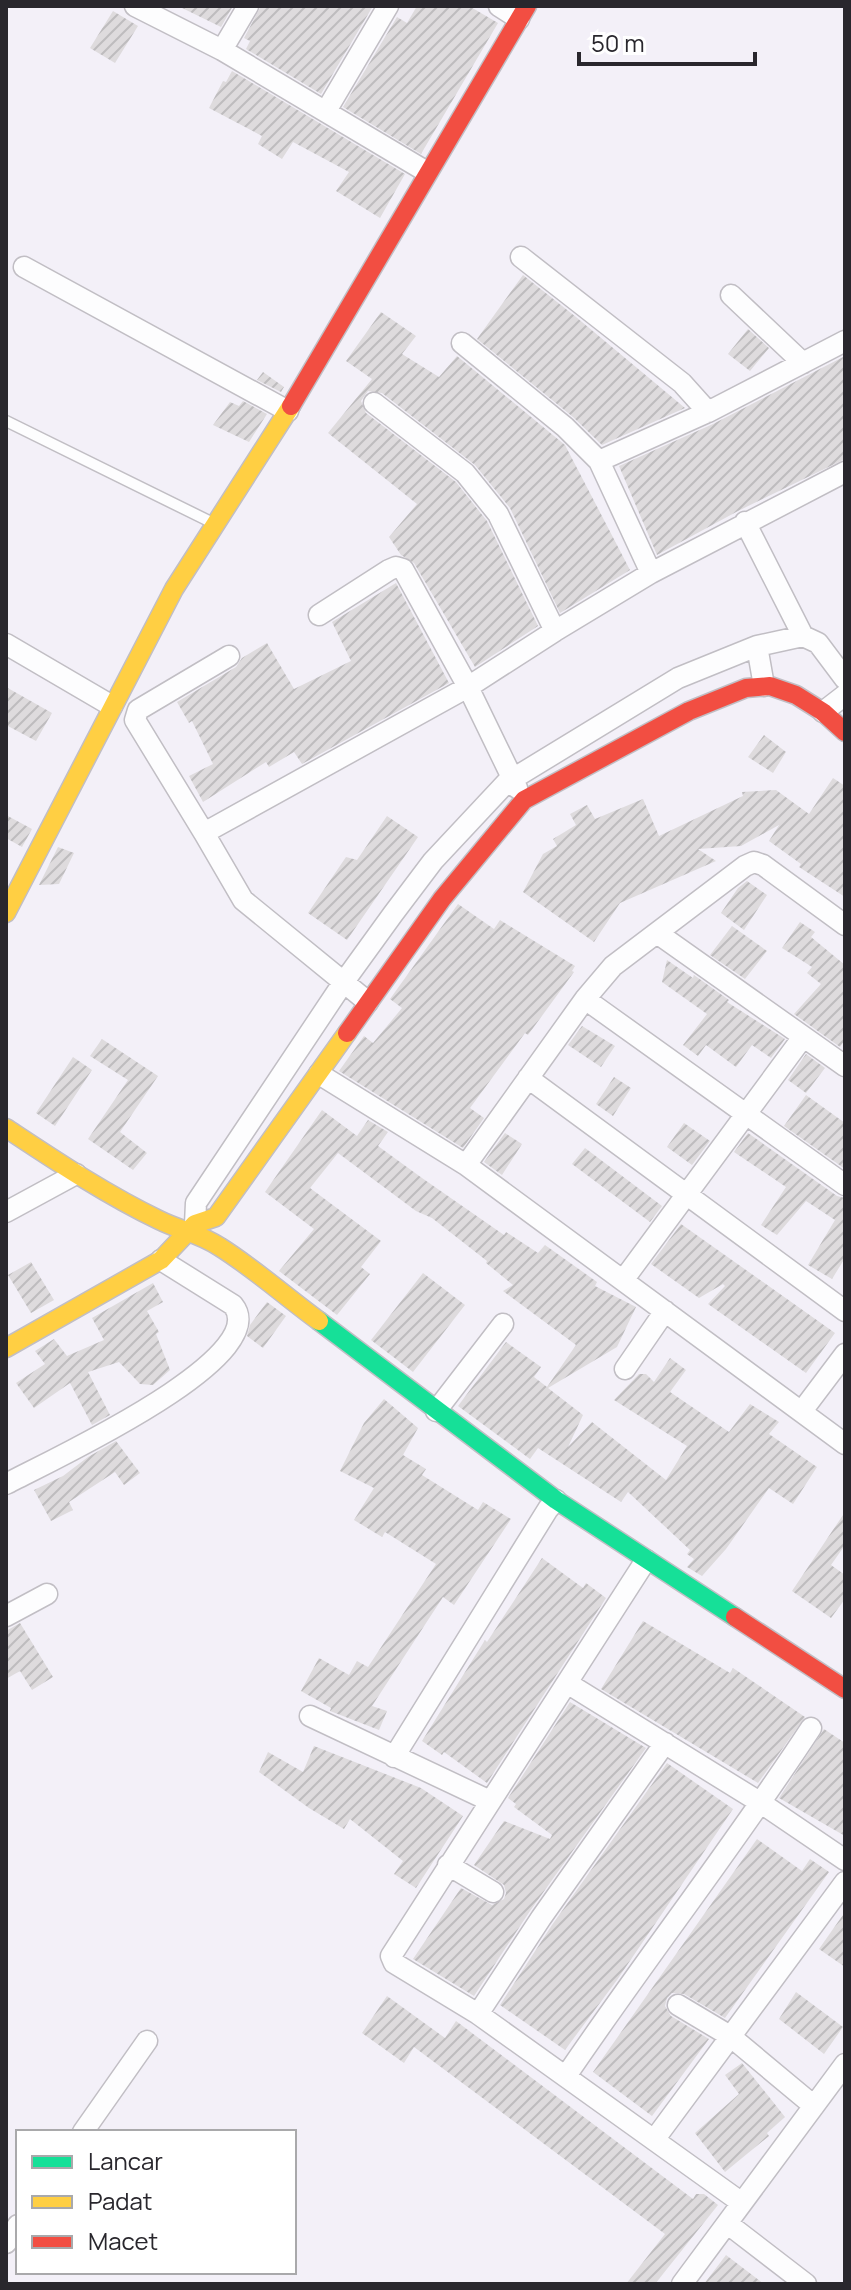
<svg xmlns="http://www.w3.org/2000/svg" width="851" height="2290" font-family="Manrope,sans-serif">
  <defs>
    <pattern id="building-hatch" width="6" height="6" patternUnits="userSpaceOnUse" patternTransform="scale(2)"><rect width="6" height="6" fill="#dedbdd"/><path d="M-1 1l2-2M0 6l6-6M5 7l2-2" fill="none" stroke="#bebcbe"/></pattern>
  </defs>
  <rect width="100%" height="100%" fill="#f3f0f8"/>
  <path fill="url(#building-hatch)" d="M178,6H233L221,27Z
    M261,6H373L321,94L246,49L250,41L244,38Z
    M417,6H469L498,23L421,154L343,107L397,17L407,23Z
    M113,11L138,26L115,63L90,48Z
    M232,71L405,174L380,218L336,191L349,172L293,142L282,159L258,144L262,136L209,108L223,81L226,82Z
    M523,275L576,317L685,408L602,445L573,417L477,339Z
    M381,312L416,336L402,354L439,377L457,356L565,445L630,570L560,613L510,508L475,465L382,393L368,391L361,401L366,413L456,482L487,521L538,626L475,667L414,563L401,555L389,537L417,504L328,433L372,379L346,361Z
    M748,329L769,348L750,371L728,354Z
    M845,356V459L738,511L657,555L619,466L713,424Z
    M263,372L284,387L281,392L257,380Z
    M243,401L267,414L249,442L213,425L230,402L239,406Z
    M396,583L449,683L302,764L294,752L269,767L266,762L203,802L189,776L213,764L192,721L189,723L177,702L236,667L242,658L267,643L294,689L351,661L332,622Z
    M6,687L52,713L36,741L6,725Z
    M764,735L786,752L773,773L748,757Z
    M833,778L845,786V897L799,867L801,864L769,841L779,825L741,846L698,849L716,861L620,903L594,942L523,892L543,854L557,846L553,839L576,825L570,814L587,805L595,819L643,799L659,836L743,796L742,792L776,790L809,814Z
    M6,815L32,829L22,847L6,838Z
    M387,816L418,837L347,940L308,913L346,857L357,860Z
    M58,847L74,853L59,884L39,885Z
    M747,881L767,895L744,930L721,913L738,888Z
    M458,904L494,929L500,920L575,966L572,971L574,972L528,1035L525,1033L470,1108L484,1118L463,1148L339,1071L364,1036L373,1043L402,1008L390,999Z
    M800,922L815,932L811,937L845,965V1040L840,1047L794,1014L821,984L807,973L812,967L782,948Z
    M732,926L767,951L745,979L710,955Z
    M667,960L693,978L694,975L729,1000L727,1002L785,1039L771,1058L752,1045L736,1067L706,1045L698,1056L683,1045L707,1014L662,982Z
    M582,1026L615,1046L601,1067L568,1045Z
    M102,1039L158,1076L120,1132L147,1153L133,1170L88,1139L128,1080L90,1056Z
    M806,1054L825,1068L806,1093L788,1080Z
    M73,1057L92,1070L55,1126L36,1113Z
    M614,1077L631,1088L613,1116L596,1104Z
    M806,1095L845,1123V1169L784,1126Z
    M322,1110L357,1136L368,1120L388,1132L378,1146L422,1178L504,1235L506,1232L538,1253L545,1245L597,1282L595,1286L636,1307L617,1347L548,1388L583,1415L568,1447L592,1422L666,1480L687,1446L614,1400L639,1374H646L654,1382L670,1358L686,1370L670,1392L729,1432L750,1404L779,1422L769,1434L817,1467L793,1504L769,1488L726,1549L702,1576L687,1567L694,1559L687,1554L690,1550L628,1492L621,1502L538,1448L530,1459L458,1406L506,1342L541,1367L534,1377L547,1387L576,1345L503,1291L513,1285L486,1263L487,1261L432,1218L416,1211L338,1153L310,1188L381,1241L361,1267L370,1274L337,1315L279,1271L314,1229L265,1192Z
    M684,1123L710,1141L692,1165L667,1147Z
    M505,1133L522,1144L502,1175L484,1162Z
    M748,1133L837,1196L845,1198V1258L832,1279L808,1265L835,1220L806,1201L777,1235L761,1225L786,1187L734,1152Z
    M585,1148L662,1206L650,1222L572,1164Z
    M681,1224L835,1333L806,1373L708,1304L725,1286L723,1284L699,1298L651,1264Z
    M31,1262L54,1300L31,1313L8,1275Z
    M423,1273L465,1305L413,1372L371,1340Z
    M153,1283L163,1302L147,1311L159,1332L156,1334L170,1370L153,1385L140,1384L119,1362L88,1372L110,1415L92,1425L70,1383L34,1408L16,1383L45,1364L35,1351L54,1339L67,1356L104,1340L92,1318Z
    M267,1302L286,1316L263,1348L247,1336L250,1325Z
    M384,1399L418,1428L403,1455L426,1469L422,1475L478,1510L483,1502L511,1519L454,1605L443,1597L372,1706L387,1711L379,1730L330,1711L331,1708L301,1691L319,1658L349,1675L357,1661L368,1667L436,1564L385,1532L382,1537L354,1520L374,1488L340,1471L364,1423Z
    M116,1441L140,1473L124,1485L115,1472L69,1502L73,1510L51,1521L34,1490L63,1476L88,1457Z
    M845,1512V1545L831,1565L845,1575V1599L831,1618L792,1591Z
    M542,1558L583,1588L586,1583L606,1598L487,1783L444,1752L442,1755L422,1741L485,1640L487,1642Z
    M643,1621L730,1673L733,1668L805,1717L758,1783L601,1689Z
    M20,1623L53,1677L32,1690L20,1671L6,1679V1631Z
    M570,1702L646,1748L530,1911L474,1996L413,1959L461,1888L492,1905L504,1899L506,1893L504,1885L474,1865L504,1821L550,1839L552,1835L514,1807L516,1804L508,1798Z
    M824,1729L845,1743V1836L779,1798Z
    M314,1746L421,1788L463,1816L416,1888L394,1874L403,1861L350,1819L344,1829L309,1808L259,1772L268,1752L303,1772Z
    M667,1763L733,1809L617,1980L565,2050L500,2005L552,1925Z
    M757,1839L802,1871L810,1859L829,1872L725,2018L684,1994L672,1993L667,1998L665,2006L671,2016L709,2039L652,2116L593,2072Z
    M845,1912V1967L819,1949Z
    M796,1992L843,2027L824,2054L779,2019Z
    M387,1996L445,2038L456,2021L693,2199L696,2194H704L718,2205L655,2284H626L665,2234L414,2047L404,2063L362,2033Z
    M742,2063L785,2117L767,2133L769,2136L725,2172L695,2133L739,2094L725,2075Z
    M726,2255L764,2284H704Z"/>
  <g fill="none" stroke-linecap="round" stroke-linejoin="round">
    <defs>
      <path id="lane" d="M6,421L215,524"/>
      <path id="street" d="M135,6L222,50L427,172
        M499,6L519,19
        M222,50L248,6
        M326,111L388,6
        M521,257L682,383L708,412
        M24,267L288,411
        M731,295L803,363
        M845,341L708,412L599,461L651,573L845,472
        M462,343L565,427L599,461
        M745,522L803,636L818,643L845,679
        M319,615L389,570L396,567L403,569L468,687L517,788
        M555,631L651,573
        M6,644L112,706
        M757,646L764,686
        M823,712L845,695
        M204,833L135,720L138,710L229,656
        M845,925L763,865L754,862L745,866L613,966L585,999L466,1165L845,1444
        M657,933L845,1066
        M585,999L845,1185
        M368,1002L243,900L204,833L468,687L555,631L498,514L465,473L374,403
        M319,1074L466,1165
        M528,1078L845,1311
        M6,1212L76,1174
        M195,1224L196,1203L343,983L393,914L433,861L506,783L678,678L757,646L803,636
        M624,1279L803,1037
        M625,1369L665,1311
        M436,1411L503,1324
        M802,1411L845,1354
        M6,1484C43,1464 276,1358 233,1305L161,1260
        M646,1560L391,1956L394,1963L478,2014L742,2203
        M6,1616L47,1594
        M567,1683L761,1803L845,1860
        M310,1716L490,1801
        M394,1757L548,1509L556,1500
        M448,1865L493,1892
        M678,2005L730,2036L814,2106
        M478,2014L541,1918L665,1743
        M566,2076C646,1958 733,1847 811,1728
        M83,2132L147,2041
        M654,2140L845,1882
        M728,2224L806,2284
        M6,2243L18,2225
        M682,2284L845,2064"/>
      <path id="fast" d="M319,1321L556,1500L735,1617"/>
      <path id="slow" d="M6,913L174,589L291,406
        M6,1128C56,1161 105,1194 159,1220C179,1230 201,1234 220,1247C255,1269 286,1297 319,1321
        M6,1348L161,1260L195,1224L216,1217L347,1033"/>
      <path id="jam" d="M291,406L527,6
        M347,1033L442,899L524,800L689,711L746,688L770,686L796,695L823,712L845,732
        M735,1617L845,1689"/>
    </defs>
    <use href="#lane" stroke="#c1bec4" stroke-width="13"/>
    <use href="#street" stroke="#c1bec4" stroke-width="23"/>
    <use href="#fast" stroke="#c1bec4" stroke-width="21"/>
    <use href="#slow" stroke="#c1bec4" stroke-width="21"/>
    <use href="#jam" stroke="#c1bec4" stroke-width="21"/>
    <use href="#lane" stroke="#fdfdfe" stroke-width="10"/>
    <use href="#street" stroke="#fdfdfe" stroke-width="20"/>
    <use href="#fast" stroke="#16e098" stroke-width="18"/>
    <use href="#slow" stroke="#ffcf43" stroke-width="18"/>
    <use href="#jam" stroke="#f24e42" stroke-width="18"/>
  </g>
  <rect width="851" height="2290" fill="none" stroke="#29272d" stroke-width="16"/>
  <rect x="16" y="2130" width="280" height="144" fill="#ffffff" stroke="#a9a9ab" stroke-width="2"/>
  <rect x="32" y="2156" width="40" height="12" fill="#16e098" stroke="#a9a9ab" stroke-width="2"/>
  <text x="88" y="2170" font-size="24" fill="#29272d">Lancar</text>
  <rect x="32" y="2196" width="40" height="12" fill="#ffcf43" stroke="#a9a9ab" stroke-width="2"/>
  <text x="88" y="2210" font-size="24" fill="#29272d">Padat</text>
  <rect x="32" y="2236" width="40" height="12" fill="#f24e42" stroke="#a9a9ab" stroke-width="2"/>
  <text x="88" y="2250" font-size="24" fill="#29272d">Macet</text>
  <path d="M579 52v12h176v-12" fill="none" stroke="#29272d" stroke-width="4"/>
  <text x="591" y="52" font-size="24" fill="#29272d" stroke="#ffffff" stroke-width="6" paint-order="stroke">50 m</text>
</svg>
